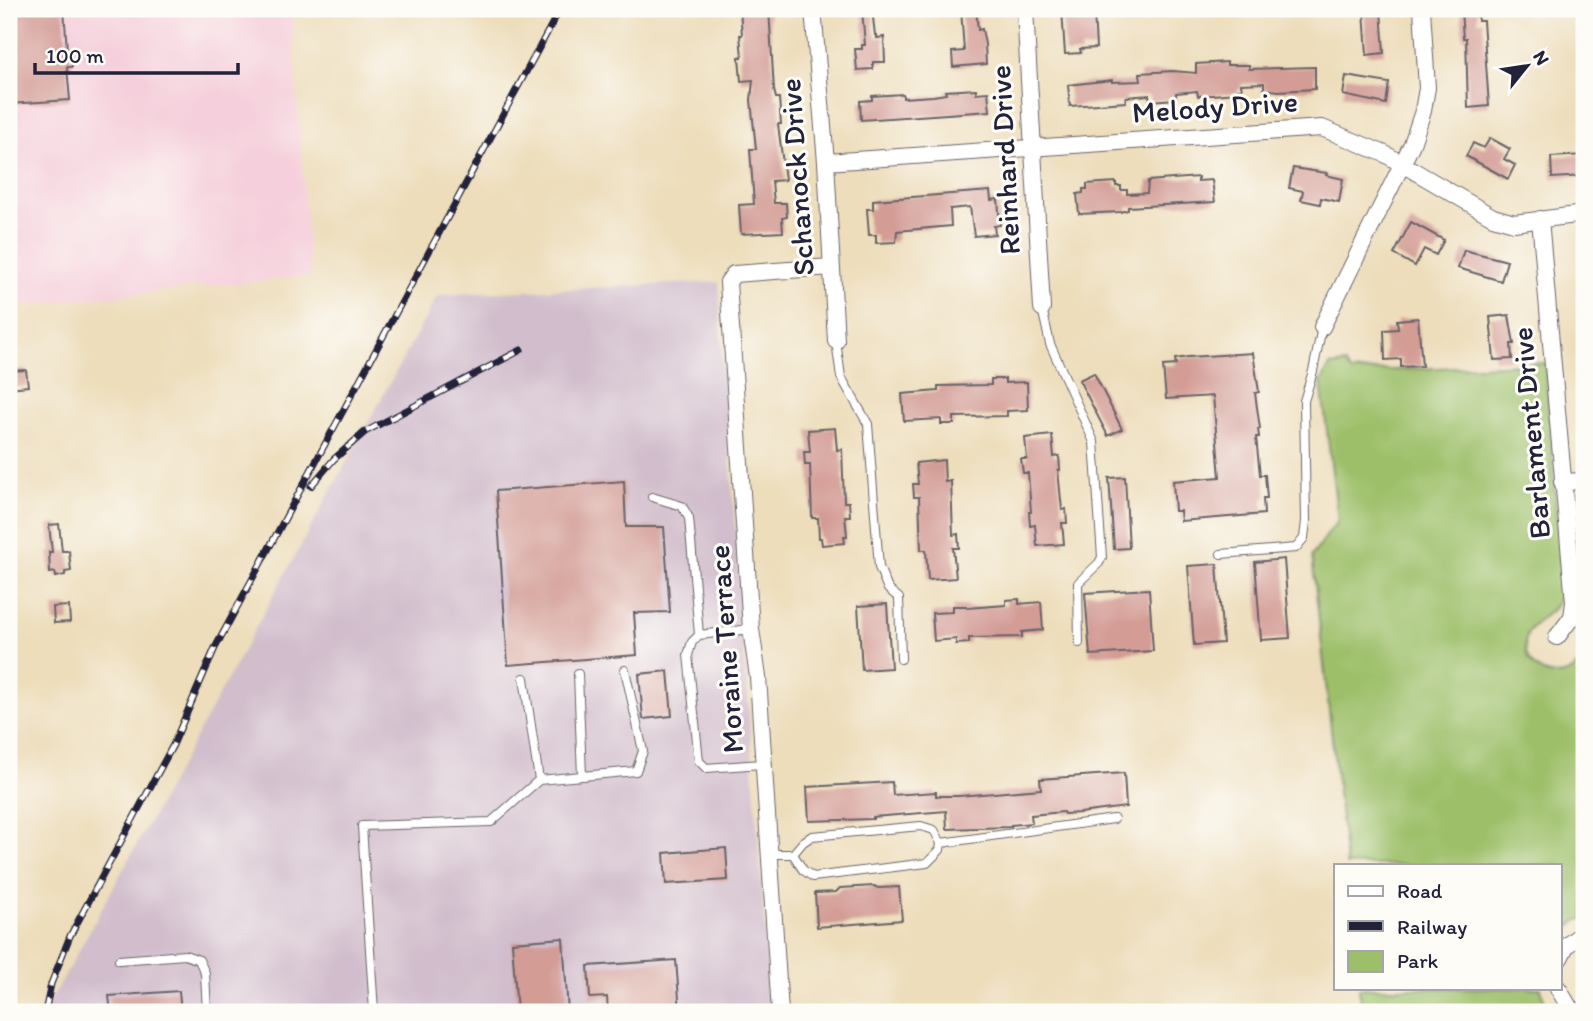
<svg xmlns="http://www.w3.org/2000/svg" width="1593" height="1021" font-family="Itim,sans-serif">
  <rect width="100%" height="100%" fill="#fdfcf7"/>
  <filter id="ink" filterUnits="userSpaceOnUse"><feTurbulence type="fractalNoise" baseFrequency=".0143" numOctaves="2"/><feDisplacementMap in="SourceGraphic" scale="14" xChannelSelector="R" yChannelSelector="G"/><feConvolveMatrix kernelMatrix="1 2 1 2 8 2 1 2 1" color-interpolation-filters="sRGB"/></filter>
  <filter id="wash" filterUnits="userSpaceOnUse"><feTurbulence type="fractalNoise" baseFrequency=".00686" numOctaves="4" result="noise"/><feDisplacementMap in="SourceGraphic" scale="28" xChannelSelector="R" yChannelSelector="G"/><feGaussianBlur stdDeviation="1.57" result="paint"/><feColorMatrix in="noise" values="0 0 0 0 0 0 0 0 0 0 0 0 0 0 0 0 0 1.4 0 .05"/><feComposite in="paint" operator="in"/></filter>
  <g filter="url(#wash)">
    <rect width="100%" height="100%" fill="#edddbb"/>
    <path fill="#f5cfdb" d="M9,9H291L310,276L9,307Z"/>
    <path fill="#d1bdcc" d="M719,282L721,335L771,1012H43L62,981L438,295Z"/>
    <path fill="#9dbf69" stroke="#607052" stroke-width="2" d="M1545,363L1562,590C1556,618 1531,618 1526,638C1519,672 1566,691 1584,657V918L1576,921L1560,936V865H1346L1312,556L1338,520L1321,382L1330,366L1345,364L1351,372Z
      M1359,988H1541L1547,1012H1362Z"/>
    <g id="blocks">
      <path fill="#d39c95" d="M9,9H64L67,50H70L72,67H67L70,100L9,104Z
        M740,9H769L774,90L776,98H779L781,124H778L785,180L772,181L774,203H786L787,217L782,218L783,232L741,234L739,205L754,204L750,149H756L751,100L753,80L741,81L739,57H742L740,35H742Z
        M862,9H872L875,35H877V38L884,37L885,62H873V69L857,70L855,49H862V45H865Z
        M961,9H976L978,30L982,29L985,44L986,64L953,67L952,52L964,51Z
        M1077,9V13L1094,12L1096,48L1080,49L1081,53L1065,54L1062,10Z
        M1477,9L1478,21H1483L1489,106L1468,108L1466,38H1463L1461,10Z
        M1381,10L1384,53L1367,55L1364,11Z
        M1227,62V65H1249V69L1315,67V89L1278,91L1264,89V83L1241,84L1242,89H1238V93L1198,96L1197,91L1176,93V99L1150,101L1149,95L1126,97V102L1070,106L1068,85L1112,80V82L1141,81L1140,73L1173,71L1196,73V64Z
        M1346,76L1389,83L1386,104L1343,95Z
        M976,89V93L988,92L990,111L861,120L860,101L872,100V96L903,94V98L933,96L946,94L945,91Z
        M1490,138L1510,149L1504,159L1515,165L1508,179L1466,156L1473,143L1484,148Z
        M1584,155V176L1552,178L1551,157Z
        M1293,168L1327,173L1326,175L1343,179L1339,202L1321,198L1320,204L1301,200L1303,191L1289,188Z
        M1198,177V181L1212,180L1215,202L1128,207V210L1120,212L1079,214L1077,194L1083,193V189H1087V184L1116,182V186H1121V190H1127V194L1147,193L1148,181Z
        M990,191L991,200L998,199L1000,225L994,226L995,234L974,236L970,207L950,209L951,226L897,231L896,242L876,243V235H869L867,209H873V200Z
        M1411,222L1444,240L1436,255L1424,249L1415,266L1394,254Z
        M1464,250L1507,261L1501,281L1458,268Z
        M1509,315L1514,344H1511L1512,359L1494,360L1490,317Z
        M1418,318L1422,366L1401,367V359L1385,360L1384,330L1398,329L1397,320Z
        M1253,353L1259,392L1255,393L1260,429H1258L1259,437H1256L1260,475H1265L1267,498H1263L1264,514L1181,521L1180,511H1175L1173,481L1220,477L1213,396L1166,399L1163,366L1176,365L1175,359L1188,357Z
        M26,370L28,386L9,388V371Z
        M1094,373L1122,429L1108,436L1079,380Z
        M991,379H1005V383L1027,382L1028,410L1007,411V416L954,417V424H941V419L904,421L902,394L938,391V386L991,385Z
        M835,428L837,450L842,449L844,502H849L850,516H845L847,536H844L845,543L822,545L821,538H819L818,518H812L810,465H805L804,452H810L808,430Z
        M1052,435L1054,457L1059,456L1060,470H1058L1062,510L1066,509L1067,523H1062L1064,544L1037,546L1035,525L1030,526L1029,512H1031L1028,473H1023L1021,459H1027L1025,438Z
        M944,460L945,482L951,481L953,535L958,534L959,548H953L956,578L928,580L926,550H921L919,497H914L913,484H918L916,463Z
        M1125,477L1129,548L1114,549L1109,478Z
        M624,481L626,527H664L670,612L634,613L637,655L508,665L496,491Z
        M59,524L62,551H69L71,571L65,572V575L56,577L55,572L50,573L49,552H52L49,525Z
        M1284,559L1290,638L1261,640L1255,562Z
        M1217,564L1223,643L1194,645L1188,566Z
        M1149,589L1153,651L1090,655L1085,593Z
        M1019,599V604L1041,602L1043,630L1022,632V637L969,638V643L956,644V639L934,641L932,613L953,612V606H966L967,608L1006,605V600Z
        M887,604L891,668L862,670L858,606Z
        M69,606L70,622L54,623L53,607Z
        M668,671L672,716L643,719L639,674Z
        M1124,773L1126,807L1080,813L1064,814L1063,812L1031,815L1032,823L1011,825V827L947,829L946,811L873,817V819L809,821L807,787L892,782L893,795L936,792V796H959L1041,789L1040,779Z
        M726,848L728,880L666,884L664,853Z
        M874,886L878,888L899,887L902,920L817,927L815,893L836,892L840,888Z
        M563,938L568,1012H517L512,942Z
        M676,960L680,1012H608L607,997L590,998L588,966Z
        M179,991L181,1012H111L109,996Z"/>
    </g>
  </g>
  <g filter="url(#ink)">
    <use href="#blocks" fill-opacity="0" stroke="#696368" stroke-width="2"/>
    <g fill="none" stroke-linecap="round" stroke-linejoin="round">
      <defs>
        <path id="lane" d="M1042,308L1050,344L1094,442L1102,557L1099,563L1078,583L1079,643
          M836,341L841,377L868,424L879,567L888,589L899,598L901,659
          M652,497L682,506L689,518L699,635L751,629
          M1221,554L1296,548L1304,538L1306,521L1304,401L1313,371L1322,327
          M699,635L692,642L688,655L699,761L706,768L762,764
          M578,674L582,776
          M524,678L539,780
          M941,843L1114,819
          M770,854H793L803,842L812,836L921,826L934,830L941,843L940,850L927,863L813,877L803,870L793,854
          M119,960L185,955L199,960L205,973L207,1012
          M374,1012L362,826L491,822L539,780L636,771L643,751L625,670"/>
        <path id="street" d="M813,9L826,162L836,341
          M1025,9L1042,308
          M826,162L1322,128L1385,154L1493,217L1514,223L1584,214
          M1540,219L1574,602L1572,617L1557,637
          M1322,327L1412,144L1423,111L1427,88L1422,9
          M1562,482L1584,481
          M1560,958L1566,946L1584,932
          M1558,988L1569,1007L1577,1012
          M780,1012L758,677L751,629L728,282L734,274L831,267"/>
      </defs>
      <use href="#lane" stroke="#696368" stroke-width="10"/>
      <use href="#street" stroke="#696368" stroke-width="18"/>
      <use href="#lane" stroke="#fff" stroke-width="8"/>
      <use href="#street" stroke="#fff" stroke-width="16"/>
      <defs>
        <path id="rail" d="M311,486L334,459L365,432L521,350
          M45,1012L51,984L70,936L173,745L215,648L560,9"/>
      </defs>
      <use href="#rail" stroke="#22223b" stroke-width="7"/>
      <use href="#rail" stroke="#fdfcf7" stroke-width="4.5" stroke-dasharray="13" stroke-linecap="butt"/>
    </g>
  </g>
  <g text-anchor="middle" stroke-width="6" stroke-linejoin="round" paint-order="stroke">
    <g font-size="30" fill="#22223b" stroke="#fdfcf7">
      <text transform="translate(1215 107) rotate(-4)" y="10">Melody Drive</text>
      <text transform="translate(1005 160) rotate(-93)" y="10">Reinhard Drive</text>
      <text transform="translate(797 177) rotate(-94)" y="10">Schanock Drive</text>
      <text transform="translate(1531 433) rotate(-95)" y="10">Barlament Drive</text>
      <text transform="translate(726 649) rotate(-94)" y="10">Moraine Terrace</text>
    </g>
  </g>
  <rect width="1593" height="1021" fill="none" stroke="#fdfcf7" stroke-width="35"/>
  <rect x="1334" y="864" width="228" height="126" fill="#fdfcf7" stroke="#a5a5ac" stroke-width="2"/>
  <rect x="1348" y="886" width="35" height="10" fill="#ffffff" stroke="#a5a5ac" stroke-width="2"/>
  <text x="1397" y="898" font-size="21" fill="#22223b">Road</text>
  <rect x="1348" y="921" width="35" height="10" fill="#22223b" stroke="#a5a5ac" stroke-width="2"/>
  <text x="1397" y="934" font-size="21" fill="#22223b">Railway</text>
  <rect x="1348" y="951" width="35" height="21" fill="#9dbf69" stroke="#a5a5ac" stroke-width="2"/>
  <text x="1397" y="968" font-size="21" fill="#22223b">Park</text>
  <g transform="translate(1527 66) rotate(60)" stroke="#fdfcf7" stroke-width="5" paint-order="stroke">
  <path d="M0-5L12 26L0 18L-12 26Z" fill="#22223b"/>
  <text y="-10" font-size="19" font-weight="bold" text-anchor="middle" fill="#22223b">N</text>
  </g>
  <path d="M35 63v10h203v-10" fill="none" stroke="#22223b" stroke-width="3.5"/>
  <text x="46" y="63" font-size="21" fill="#22223b" stroke="#fdfcf7" stroke-width="5" paint-order="stroke">100 m</text>
</svg>
